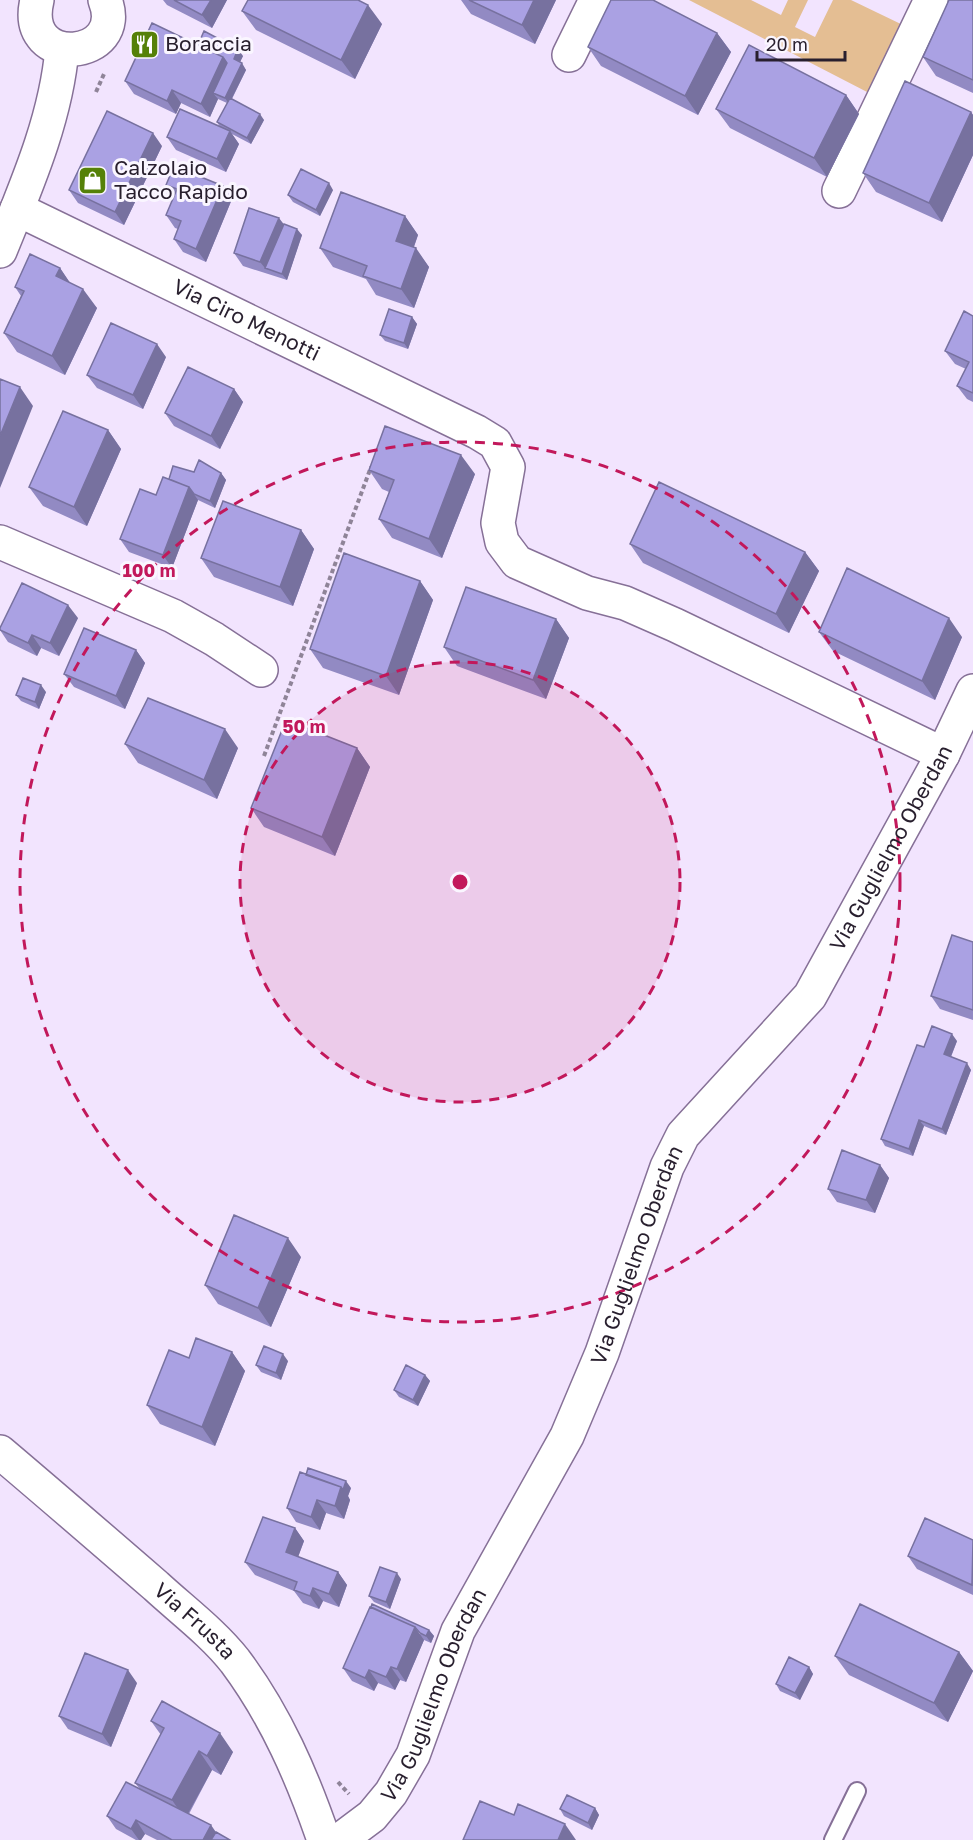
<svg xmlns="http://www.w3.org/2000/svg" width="973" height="1840" font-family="'Golos Text',sans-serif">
  <rect width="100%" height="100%" fill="#f2e4fe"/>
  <path fill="#e4be93" d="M689,0H751L781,15L788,0H808L795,27L815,37L833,0H851L905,26L869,93Z"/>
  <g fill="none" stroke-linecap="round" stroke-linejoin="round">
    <defs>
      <path id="service" d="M833,1840L857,1791"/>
      <g id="minor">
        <path d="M569,55L596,0"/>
        <path d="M839,191L931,0"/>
        <path id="s1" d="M17,209L477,432L495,443L508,467L498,523L502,542L517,562L587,593L625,603L675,625L943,754"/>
        <path d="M0,542L173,616L214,639L261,670"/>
        <path id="s2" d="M340,1840L372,1816L391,1793L413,1755L458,1631L567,1436L602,1353L667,1167L683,1135L810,996L943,754L973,691"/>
      </g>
      <g id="tertiary">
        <path d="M37,0C20,71 129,60 105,0"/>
        <path d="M0,251C26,187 56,119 62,49"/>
        <path id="s3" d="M0,1452C52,1496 104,1541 156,1586C182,1610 213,1633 235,1661C276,1716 302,1776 324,1840"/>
      </g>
    </defs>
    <use href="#service" stroke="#867097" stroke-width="20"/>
    <use href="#minor" stroke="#867097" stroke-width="36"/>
    <use href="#tertiary" stroke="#867097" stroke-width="36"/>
    <path stroke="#8f8498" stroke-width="4" stroke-dasharray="4.5 3" stroke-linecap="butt" d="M96,92L104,74
      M264,756L371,467
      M338,1782L349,1794"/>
    <use href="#service" stroke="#fff" stroke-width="16"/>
    <use href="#minor" stroke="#fff" stroke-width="33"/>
    <use href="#tertiary" stroke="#fff" stroke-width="33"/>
  </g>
  <path fill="#928ac3" d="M163,0H227L212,28L167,5Z
    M461,0H556L535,44L471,14Z
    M973,0V93L936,76L923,57Z
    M242,11L382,24L355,79L256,30Z
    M717,33L731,52L698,115L601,66L588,47Z
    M198,45L243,56L240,62L246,70L232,99L264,120L251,144L232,134L239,144L226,172L176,150L167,137L220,127L217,122L227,103L218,99L210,117L181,103L176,114L134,94L125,81Z
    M846,95L859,114L827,177L730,128L716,109Z
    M971,112L973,115V155L942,222L876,192L863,173Z
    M162,146L124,225L78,203L69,190Z
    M166,185L223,186L232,199L206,262L183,252L174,239L178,229L175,228L166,215L174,196Z
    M333,190L320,216L293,202L288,195Z
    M405,216L418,235L414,247L429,267L414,308L376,295L366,279L333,267L320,248Z
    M284,224L302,235L287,280L243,266L234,253Z
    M60,268L69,282L97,308L65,375L17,352L4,333L21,296L15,287Z
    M973,316V402L967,399L957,386L966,369L955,364L945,351Z
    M412,317L417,324L408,349L385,341L380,335Z
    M166,357L143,409L97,388L87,375Z
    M234,389L243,402L220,449L174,426L165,413Z
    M108,430L121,449L87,526L43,506L29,487Z
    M369,470L475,474L442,558L392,538L379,519L389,492L382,489Z
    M194,472L221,473L226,480L215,508L198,500L172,568L129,552L120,539L169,479Z
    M301,530L314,549L293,606L214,577L201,558Z
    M630,544L805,552L819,571L789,633L643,563Z
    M420,581L433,600L399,695L323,668L310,649Z
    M78,618L59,656L41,648L37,656L8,642L0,630V628Z
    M556,619L569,638L546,699L457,666L444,647Z
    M819,632L962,637L935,700L833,651Z
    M136,650L145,663L125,709L74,687L64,674Z
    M46,692L39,709L21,701L16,695Z
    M125,744L238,748L217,799L138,763Z
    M357,748L370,767L335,856L264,827L251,808Z
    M973,942V1020L940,1009L931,996Z
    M957,1041L951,1057L971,1070L946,1135L924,1126L913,1156L885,1146L881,1139L924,1047Z
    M880,1165L889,1178L875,1213L837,1202L828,1189Z
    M301,1257L271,1327L218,1304L205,1285Z
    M232,1352L245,1371L215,1446L160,1424L147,1405L189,1358Z
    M288,1361L281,1380L261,1372L256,1365Z
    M425,1375L430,1381L418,1406L399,1397L394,1390Z
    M351,1488L348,1496L350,1500L344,1519L326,1513L320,1530L296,1522L287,1508Z
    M295,1528L304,1541L298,1557L338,1572L347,1585L339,1607L323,1601L319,1609L303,1603L294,1591L255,1575L245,1562Z
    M973,1540V1595L917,1569L908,1556Z
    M401,1579L390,1609L374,1602L369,1596Z
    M429,1630L434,1636L431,1643L424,1640L406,1682L400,1680L395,1690L378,1683L374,1691L352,1681L343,1668Z
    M959,1652L973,1671L948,1722L849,1675L835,1656Z
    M809,1667L813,1674L800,1700L780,1691L776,1684Z
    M137,1683L111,1747L68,1729L59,1716Z
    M151,1721L233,1752L221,1775L212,1770L189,1814L216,1832L230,1840H157L145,1834L141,1840H136L116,1829L107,1816L139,1788L135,1783L161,1735Z
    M595,1808L599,1815L592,1830L564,1816L560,1809Z"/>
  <path fill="#77719f" d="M211,0H227L212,28L202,15Z
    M534,0H556L535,44L522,25Z
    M368,5L382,24L355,79L341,60Z
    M717,33L731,52L698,115L685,96Z
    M238,49L243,56L238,66L234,59Z
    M223,57L232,70L213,93L218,99L210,117L201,104Z
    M242,63L246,70L229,104L225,98Z
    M172,90L181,103L176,114L167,101Z
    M846,95L859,114L827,177L814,158Z
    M971,112L973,115V155L942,222L929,203Z
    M260,114L264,120L251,144L247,138Z
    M230,131L239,144L226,172L217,159Z
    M153,133L162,146L124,225L115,212Z
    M329,183L333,190L320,216L316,210Z
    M223,186L232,199L206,262L196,249Z
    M405,216L418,235L409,260L396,241Z
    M279,218L289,231L265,268L260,262Z
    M297,229L302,235L287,280L282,274Z
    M416,248L429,267L414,308L401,289Z
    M60,268L73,287L56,276Z
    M83,289L97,308L65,375L52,356Z
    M412,317L417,324L408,349L404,343Z
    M157,344L166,357L143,409L133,395Z
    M20,387L33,406L0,488V436Z
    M234,389L243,402L220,449L211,436Z
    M108,430L121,449L87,526L74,507Z
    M461,455L475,474L442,558L429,539Z
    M221,473L226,480L215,508L210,501Z
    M189,487L198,500L172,568L163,555Z
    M301,530L314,549L293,606L280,587Z
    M805,552L819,571L789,633L776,614Z
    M420,581L433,600L399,695L386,676Z
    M68,605L78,618L59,656L50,643Z
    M949,618L962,637L935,700L922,681Z
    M556,619L569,638L546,699L533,680Z
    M32,635L41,648L37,656L28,643Z
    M136,650L145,663L125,709L116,696Z
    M41,685L46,692L39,709L35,702Z
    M225,729L238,748L217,799L204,780Z
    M357,748L370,767L335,856L322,837Z
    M952,1034L957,1041L949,1061L944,1054Z
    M967,1063L971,1070L946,1135L942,1129Z
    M919,1120L924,1126L913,1156L909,1149Z
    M880,1165L889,1178L875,1213L866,1200Z
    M288,1238L301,1257L271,1327L258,1308Z
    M232,1352L245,1371L215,1446L202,1427Z
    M283,1354L288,1361L281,1380L276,1373Z
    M425,1375L430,1381L418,1406L413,1400Z
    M346,1481L351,1488L348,1496L350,1500L344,1519L335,1506L341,1487Z
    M317,1500L326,1513L320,1530L311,1517Z
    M295,1528L304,1541L295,1565L286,1552Z
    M338,1572L347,1585L339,1607L329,1594Z
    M397,1573L401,1579L390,1609L386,1602Z
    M313,1588L323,1601L319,1609L310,1596Z
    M415,1627L424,1640L406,1682L397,1669Z
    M429,1630L434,1636L431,1643L426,1636Z
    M959,1652L973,1671L948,1722L934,1703Z
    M391,1667L400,1680L395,1690L386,1677Z
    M809,1667L813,1674L800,1700L795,1693Z
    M128,1670L137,1683L111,1747L102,1734Z
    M369,1670L378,1683L374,1691L365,1678Z
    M220,1733L233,1752L221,1775L207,1756Z
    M199,1751L212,1770L185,1819L172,1800Z
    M595,1808L599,1815L592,1830L588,1823Z
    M136,1820L145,1834L141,1840H139L131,1829Z
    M565,1824L576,1840H558Z
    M211,1825L220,1838V1840H203Z"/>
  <path fill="#aaa1e3" stroke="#77719f" stroke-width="1.5" d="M174,0H211L202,15Z
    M248,0H358L368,5L341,60L242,11Z
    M469,0H534L522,25Z
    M611,0H653L717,33L685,96L588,47Z
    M949,0H973V80L923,57Z
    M152,23L223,57L201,104L172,90L167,101L125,81Z
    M204,31L238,49L234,59L242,63L225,98L213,93L227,63L223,57L198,45Z
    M749,45L846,95L814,158L716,109Z
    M905,81L971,112L929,203L863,173Z
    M230,98L260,114L247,138L217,122Z
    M180,109L230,131L217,159L167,137Z
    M107,111L153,133L115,212L69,190Z
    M174,166L223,186L196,249L174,239L181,221L166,215L177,189L166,185Z
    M301,169L329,183L316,210L288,195Z
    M341,192L405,216L396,241L416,248L401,289L363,276L367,266L320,248Z
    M249,208L279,218L260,262L234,253Z
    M284,224L297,229L282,274L265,268Z
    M30,254L60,268L56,276L83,289L52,356L4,333L24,291L15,287Z
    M389,309L412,317L404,343L380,335Z
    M964,311L973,316V393L957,386L969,362L945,351Z
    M111,323L157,344L133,395L87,375Z
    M188,367L234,389L211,436L165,413Z
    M0,379L20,387L0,436Z
    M63,411L108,430L74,507L29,487Z
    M385,426L461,455L429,539L379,519L394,480L369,470Z
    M199,460L221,473L210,501L194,494L189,487L169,479L173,466L194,472Z
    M163,477L189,487L163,555L120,539L140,489L156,495Z
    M659,482L805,552L776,614L630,544Z
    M223,501L301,530L280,587L201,558Z
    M344,553L420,581L386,676L310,649Z
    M847,568L949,618L922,681L819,632Z
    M22,583L68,605L50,643L32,635L28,643L0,630V628Z
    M466,587L556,619L533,680L444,647Z
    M84,628L136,650L116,696L64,674Z
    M23,678L41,685L35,702L16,695Z
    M148,698L225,729L204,780L125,744Z
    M286,720L357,748L322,837L251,808Z
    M952,935L973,942V1010L931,996Z
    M932,1026L952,1034L944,1054L967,1063L942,1129L919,1120L909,1149L881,1139L917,1045L924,1047Z
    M842,1150L880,1165L866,1200L828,1189Z
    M234,1215L288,1238L258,1308L205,1285Z
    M196,1338L232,1352L202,1427L147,1405L169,1350L189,1358Z
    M264,1346L283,1354L276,1373L256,1365Z
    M406,1365L425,1375L413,1400L394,1390Z
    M308,1468L346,1481L343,1490L341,1487L306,1475Z
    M300,1472L341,1487L335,1506L317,1500L311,1517L287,1508Z
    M263,1517L295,1528L286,1552L338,1572L329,1594L313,1588L310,1596L294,1590L297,1582L245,1562Z
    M925,1518L973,1540L972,1585L908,1556Z
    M380,1567L397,1573L386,1602L369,1596Z
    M372,1604L429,1630L426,1636L420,1633L415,1627L371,1607Z
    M860,1604L959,1652L934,1703L835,1656Z
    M370,1607L415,1627L397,1669L391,1667L386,1677L369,1670L365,1678L343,1668Z
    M85,1653L128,1670L102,1734L59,1716Z
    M789,1657L809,1667L795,1693L776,1684Z
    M162,1701L220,1733L207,1756L199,1751L172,1800L135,1783L164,1728L151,1721Z
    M126,1782L211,1825L203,1840H172L136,1820L131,1829L107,1816Z
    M567,1795L595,1808L588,1823L560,1809Z
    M480,1801L514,1815L518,1804L565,1824L558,1840H463Z
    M216,1832L230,1840H211Z"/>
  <circle cx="460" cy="882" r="220" fill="#c2185b" fill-opacity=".12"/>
  <g fill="none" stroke="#c2185b" stroke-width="3" stroke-dasharray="10 8">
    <circle cx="460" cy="882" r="220"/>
    <circle cx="460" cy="882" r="440"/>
  </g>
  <defs>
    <symbol id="restaurant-square" viewBox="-11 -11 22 22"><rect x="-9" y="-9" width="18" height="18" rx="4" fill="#558108" stroke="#faf6ff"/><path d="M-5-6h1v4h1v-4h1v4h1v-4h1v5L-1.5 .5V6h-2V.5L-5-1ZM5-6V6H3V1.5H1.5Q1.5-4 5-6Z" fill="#fff"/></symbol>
    <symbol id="shop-square" viewBox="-11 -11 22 22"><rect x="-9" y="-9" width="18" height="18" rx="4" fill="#558108" stroke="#faf6ff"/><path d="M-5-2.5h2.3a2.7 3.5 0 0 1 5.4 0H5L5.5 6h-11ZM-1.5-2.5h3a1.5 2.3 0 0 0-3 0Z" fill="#fff"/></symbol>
  </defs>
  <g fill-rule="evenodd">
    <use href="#restaurant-square" x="128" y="28" width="33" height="33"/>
    <use href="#shop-square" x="76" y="164" width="33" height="33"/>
  </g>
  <g text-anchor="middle" stroke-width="6" stroke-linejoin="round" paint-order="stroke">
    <g font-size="21" fill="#281f2e" stroke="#faf6ff" text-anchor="start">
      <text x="165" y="51">Boraccia</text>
      <text x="114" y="175">Calzolaio<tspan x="114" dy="24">Tacco Rapido</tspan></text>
    </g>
    <g font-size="21" fill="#281f2e" stroke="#faf6ff">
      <text dy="7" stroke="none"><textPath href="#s1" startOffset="255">Via Ciro Menotti</textPath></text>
      <text dy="7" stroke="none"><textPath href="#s2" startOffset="1149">Via Guglielmo Oberdan</textPath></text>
      <text dy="7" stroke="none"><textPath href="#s2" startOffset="663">Via Guglielmo Oberdan</textPath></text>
      <text dy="7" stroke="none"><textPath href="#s3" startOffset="258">Via Frusta</textPath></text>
      <text dy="7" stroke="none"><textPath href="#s2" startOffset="177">Via Guglielmo Oberdan</textPath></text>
    </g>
  </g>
  <circle cx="460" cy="882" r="9" fill="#c2185b" stroke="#faf6ff" stroke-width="3"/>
  <g font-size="18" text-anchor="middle" font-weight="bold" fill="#c2185b" stroke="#faf6ff" stroke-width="6" stroke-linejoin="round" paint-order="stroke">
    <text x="149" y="577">100 m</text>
    <text x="304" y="733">50 m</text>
  </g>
  <path d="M757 51v9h88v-9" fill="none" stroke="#281f2e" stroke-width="3"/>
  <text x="766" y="51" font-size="18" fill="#281f2e" stroke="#faf6ff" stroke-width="4.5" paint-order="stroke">20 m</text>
</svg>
